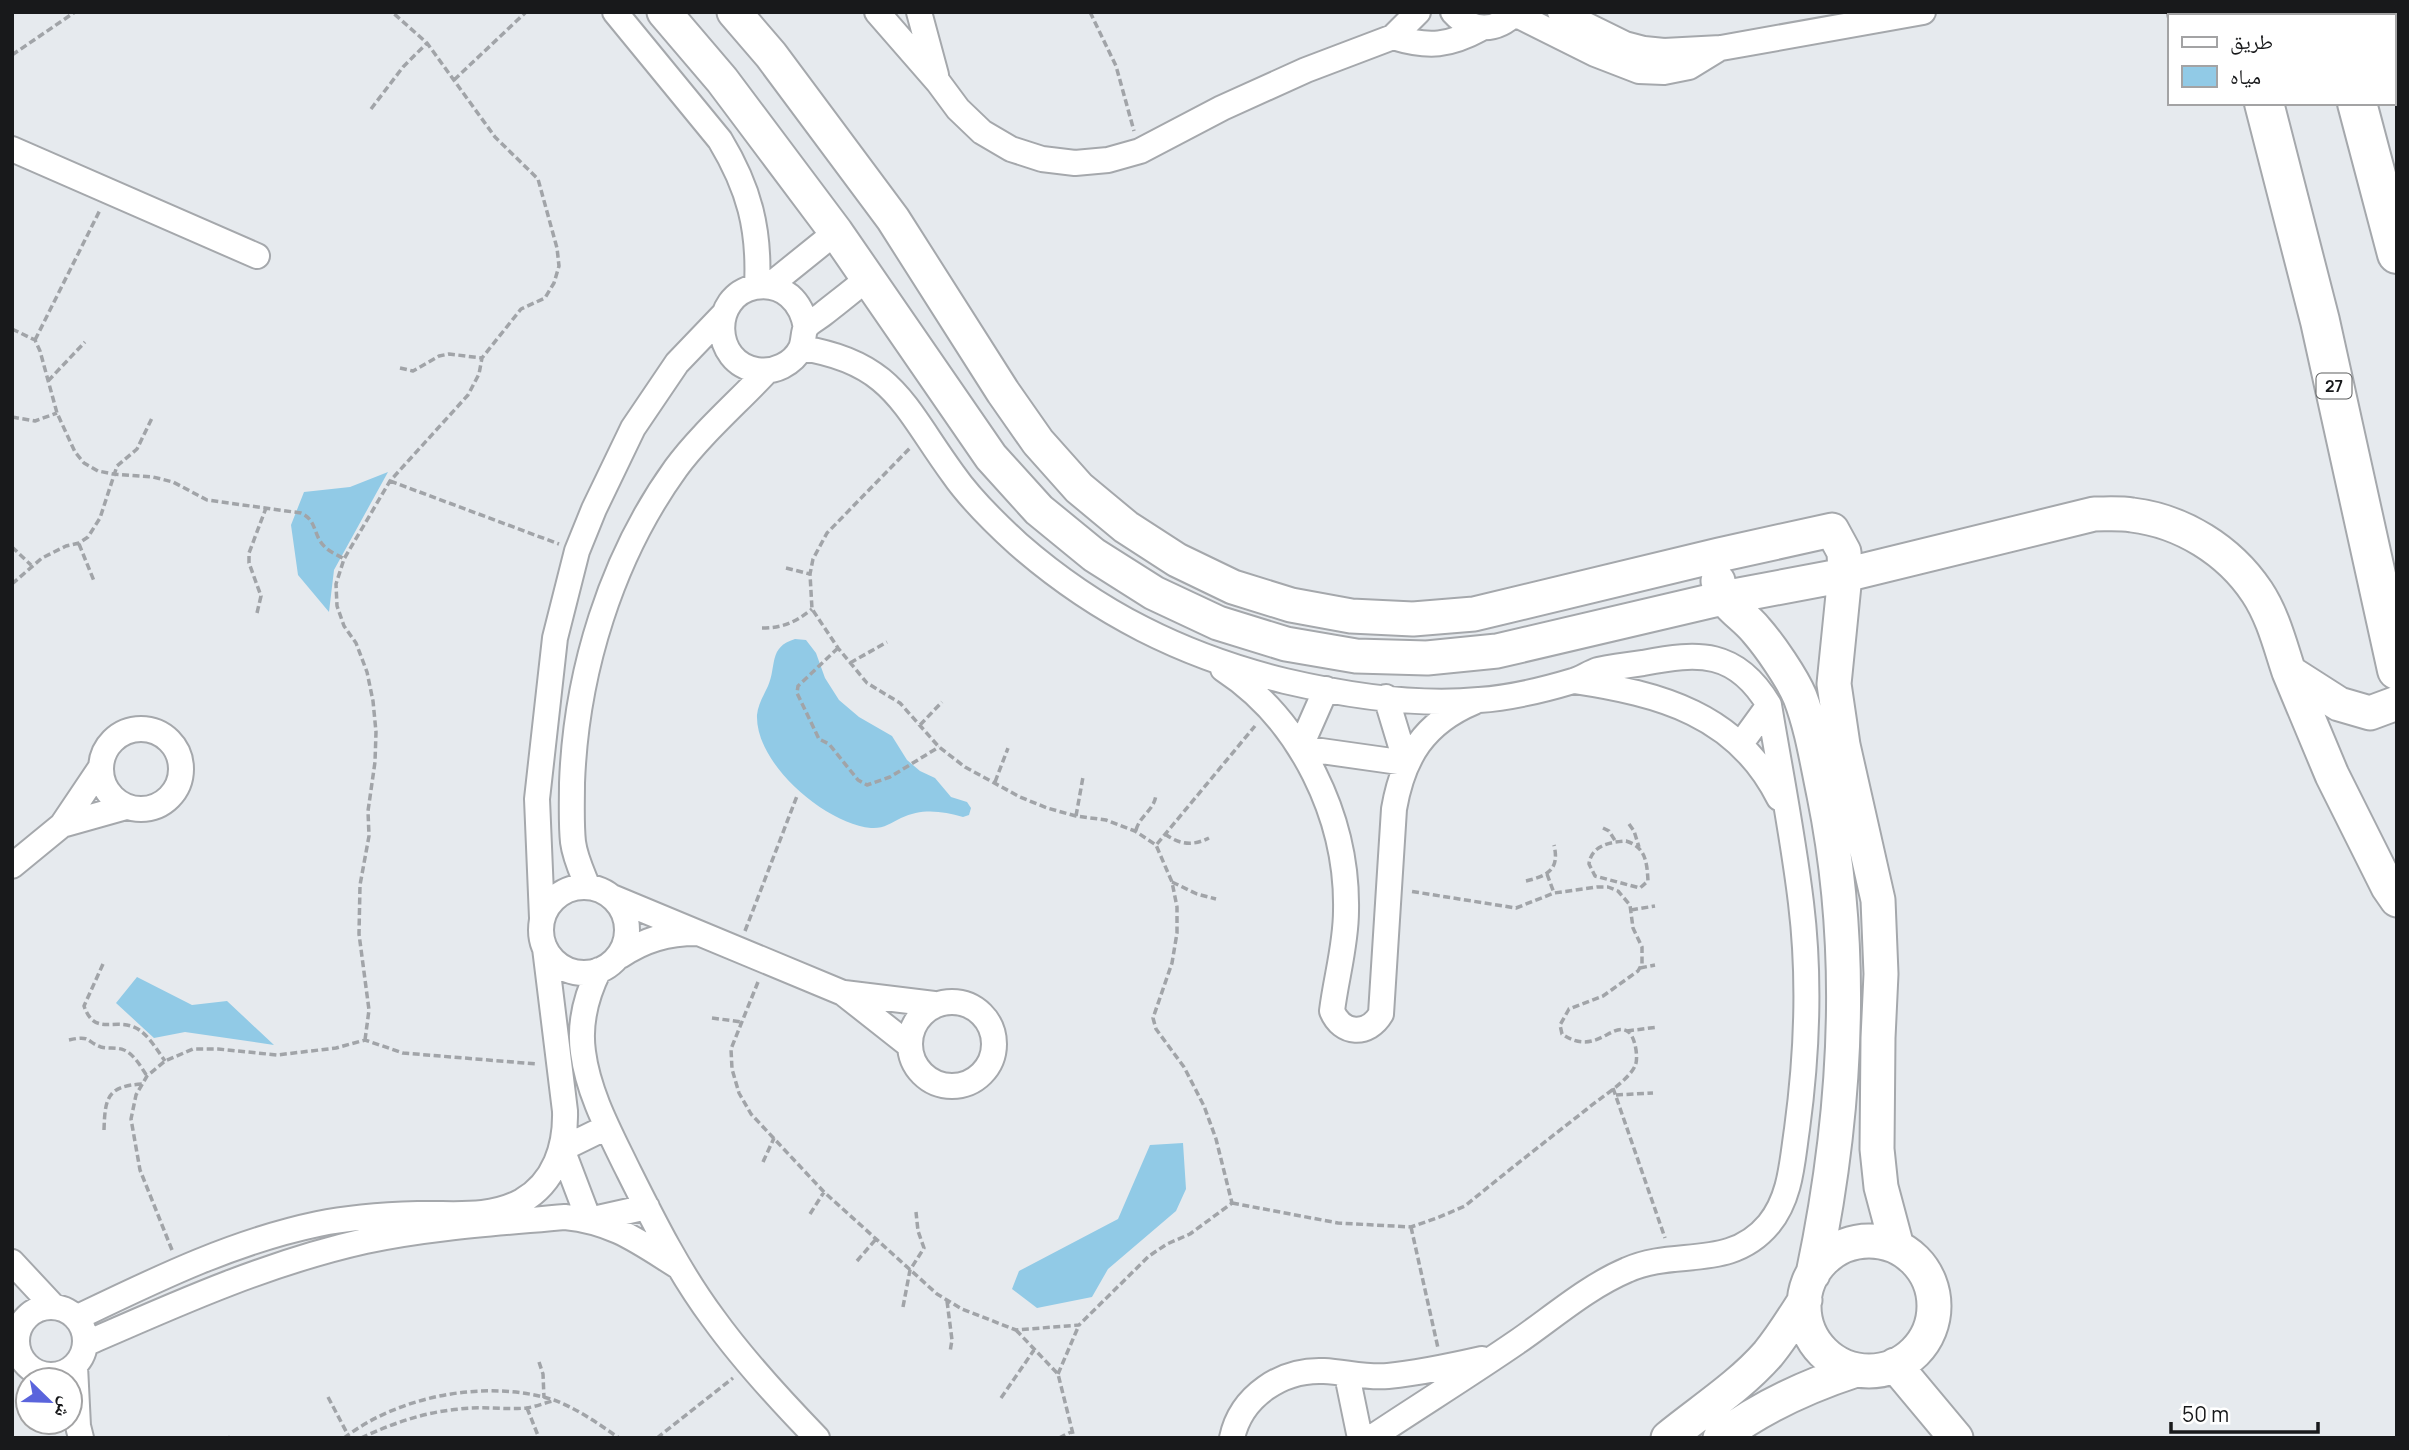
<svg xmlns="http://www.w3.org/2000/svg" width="2409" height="1450" font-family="Manrope,'Noto Naskh Arabic',sans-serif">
  <rect width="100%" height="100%" fill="#e6eaee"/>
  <path fill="#91cae6" d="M388,472L334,570L329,612L298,575L291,525L304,492L350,487Z
    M795,639L806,640L816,653L825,678L839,700L859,717L892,736L907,760L920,771L935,778L951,797L967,802L971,808L969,815L963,817C942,811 922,808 901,818C891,823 883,829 871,828C826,824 755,764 757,715C758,704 764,695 768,686C777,666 768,647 795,639Z
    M137,977L192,1005L227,1001L274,1045L185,1032L154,1038L116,1003Z
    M1183,1143L1186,1189L1176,1211L1108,1269L1092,1297L1037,1308L1012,1289L1019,1271L1118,1219L1150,1145Z"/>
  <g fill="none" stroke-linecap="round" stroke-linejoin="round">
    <defs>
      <path id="street" d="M615,12L720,140C749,188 760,229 757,286
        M877,12L938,82L958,109L982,132L1011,149L1042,159L1075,163L1108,160L1140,151L1222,108L1306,70L1393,37L1418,12
        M919,12L936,75
        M1453,12C1472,33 1497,32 1516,12
        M1560,12L1625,44L1644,49L1664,51L1721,48L1923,12
        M1515,14L1595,54L1639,71L1664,72L1689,67L1720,48
        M1393,37C1429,48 1449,46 1482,28
        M12,149L257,256
        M769,286L836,232
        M806,328C802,302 783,282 755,287C710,296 712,363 757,370C774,373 793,364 801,348C804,341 803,332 806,327C810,322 818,318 823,314C838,302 854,290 869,277
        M801,348C893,362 904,407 953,474C971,500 995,523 1018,544C1097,613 1183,656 1285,681C1345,695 1418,706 1479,700C1510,698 1543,690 1573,681C1581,679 1589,673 1598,670C1613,667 1628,665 1643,663C1699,652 1736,650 1769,705C1780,771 1793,836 1801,903C1810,977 1807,1055 1797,1129C1792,1162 1791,1197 1769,1224C1730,1271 1675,1248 1627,1270C1587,1287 1552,1318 1517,1342C1469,1375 1419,1406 1371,1438
        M1223,669C1301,720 1348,818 1346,911C1346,945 1336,978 1332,1011C1342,1035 1368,1036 1381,1014L1394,809C1403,757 1424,723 1474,702
        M1574,681C1660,694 1737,714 1779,798
        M1326,689L1300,748L1406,763L1386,697
        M101 769a40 40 0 1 1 80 0a40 40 0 1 1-80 0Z
        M1740,745L1769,705
        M62,825L126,807
        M12,866L62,825L101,767
        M588,887C582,872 575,858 573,842C571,823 572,802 572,783C576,673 611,558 676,468C701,434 738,402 767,371
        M541 930a43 43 0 1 1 86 0a43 43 0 1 1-86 0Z
        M612,897L843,993L909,1045
        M542,918L537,799L555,638L577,551L594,509L633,428L677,363L723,315
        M620,956C644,940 667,933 697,933
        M599,970C586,996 579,1023 583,1052C588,1092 609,1131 626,1166C652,1218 678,1271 713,1318C744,1361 780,1400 817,1438
        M844,993L934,1004
        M910 1044a42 42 0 1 1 84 0a42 42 0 1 1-84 0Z
        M607,1127L562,1149L589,1220L647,1207
        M12,1262L54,1307
        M17 1341a34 34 0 1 1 68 0a34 34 0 1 1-68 0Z
        M76,1318C155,1280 232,1242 318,1224C351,1217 385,1215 418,1214C453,1213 489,1219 522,1201C555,1182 566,1146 565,1111L545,948
        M85,1344C176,1304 267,1263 365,1241C430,1227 499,1223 565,1217C614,1222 639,1242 679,1267
        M75,1366L78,1426L81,1438
        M1347,1375L1360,1438
        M1232,1438C1241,1396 1282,1369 1324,1371C1345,1372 1366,1378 1388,1376C1420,1373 1451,1366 1482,1359"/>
      <path id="secondary" d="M664,12L722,80L836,232L991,457L1039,510L1094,555L1154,593L1218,623L1286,644L1356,656L1427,658L1497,651L1723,598L1845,575L2094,514C2107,514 2120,513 2132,515C2182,521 2229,550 2257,592C2273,616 2280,645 2289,672
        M734,12L771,55L893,219L1003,392L1038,442L1079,488L1126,527L1177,560L1233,587L1291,605L1351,616L1413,619L1474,614L1719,555L1832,530L1844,552L1845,575L1834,684L1843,745L1878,900L1881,974L1878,1038L1877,1149L1881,1187L1897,1247
        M1718,581C1723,606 1741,612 1756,630C1770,646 1792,678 1800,697C1812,728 1817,762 1824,795C1856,953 1846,1117 1813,1274
        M2397,703L2370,713L2339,704L2289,672L2332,775L2388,887L2397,900
        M1804 1306a65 65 0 1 1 130 0a65 65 0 1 1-130 0Z
        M1895,1365L1956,1438
        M1668,1438C1701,1411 1740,1386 1768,1354C1782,1337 1793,1319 1805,1300
        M1720,1438C1762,1406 1807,1386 1856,1370"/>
      <path id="primary" d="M2187,12L2190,16
        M2241,12L2242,16
        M2264,103L2320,321L2397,670"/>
      <path id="highway" d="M2332,12L2333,16
        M2357,103L2397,254"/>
    </defs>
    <use href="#street" stroke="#a5a8ac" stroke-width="28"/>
    <use href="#secondary" stroke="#a5a8ac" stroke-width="37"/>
    <use href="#primary" stroke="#a5a8ac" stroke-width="42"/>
    <use href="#highway" stroke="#a5a8ac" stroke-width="42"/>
    <path stroke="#a1a4a8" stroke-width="3.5" stroke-dasharray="7 3.5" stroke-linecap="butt" d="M1090,12L1116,66L1134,131
      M12,55L75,12
      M454,80L526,12
      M371,109L403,67L427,43
      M12,329L35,340L40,351L57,413L75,452L84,463L98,471L113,474L153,477L173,482L207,500L301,513C317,520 313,535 324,546C329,552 338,555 344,559
      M35,340L100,210
      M400,368L413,371L439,356L449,354L482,358
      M48,381L85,342
      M12,417L35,421L57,413
      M390,481L559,544
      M79,544L94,581
      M12,547L31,565
      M786,568L810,574
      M12,584L42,558L66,546L79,543L88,537L100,518L117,466L137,449L152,418
      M257,613L261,596L249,563V553L266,508
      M762,628C783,628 796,622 812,609
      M838,648L798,686L797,693L819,739L829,744L858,780L867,785L890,777L939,747
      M850,663L887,642
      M920,725L942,702
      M995,782L1008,748
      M1076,816L1083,777
      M1629,824L1634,831L1639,847
      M1603,828L1609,831L1616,842
      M1136,830C1140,815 1155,810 1156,794
      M1165,834C1180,845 1193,846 1209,838
      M1626,841C1646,847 1647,863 1648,881L1640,888L1595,876L1589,864C1591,846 1609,842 1626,841Z
      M1157,844L1255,726
      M1547,874L1554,893
      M1526,881C1547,876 1560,870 1554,845
      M1172,882L1197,894L1216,899
      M1631,910L1655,906
      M745,931L797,796
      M103,964L84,1006C95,1037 114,1017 136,1028C148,1034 157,1050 165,1061
      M1640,968L1655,965
      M758,982L731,1049L732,1069L739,1093L751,1114L824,1192L937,1294L962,1309L1016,1330L1079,1325L1149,1256L1167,1244L1190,1234L1232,1203L1216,1139L1204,1106L1184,1067L1156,1029L1153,1018L1172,963L1177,933V907L1172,882L1156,845L1135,831L1106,820L1076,816L1047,808L1020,797L965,767L939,747L900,703L867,683L838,648L812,609L810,574L813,559L827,533L910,448
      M712,1018L742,1022
      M1627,1031L1658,1027
      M69,1040C91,1035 85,1041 101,1047C108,1049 117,1047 124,1050C134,1054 141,1067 147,1076
      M365,1040L369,1010L359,934L360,885L369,836L368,811L375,762L376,732L373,701L367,672L356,643L344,626L337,606L336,584L344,559L390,481L468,395L479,374L482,358L521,309L545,298L554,283L559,266L557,248L538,179L495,137L427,43L392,12
      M1613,1088L1665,1238
      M1616,1095L1653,1093
      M104,1130C105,1098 107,1086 142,1084
      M763,1162L774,1138
      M1232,1203L1338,1223L1411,1227L1437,1218L1465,1206C1505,1173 1546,1141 1587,1109C1600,1098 1628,1081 1635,1066C1639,1059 1635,1034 1627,1031C1611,1022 1595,1057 1562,1034L1560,1025L1569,1009L1603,996L1638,971L1642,964V947L1633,928L1630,905L1618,891L1608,887H1597L1554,893L1516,908L1409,891
      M810,1214L824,1192
      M1411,1227L1438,1348
      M172,1250L140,1170L131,1119L136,1095L147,1076L165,1061L193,1049H218L277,1055L336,1048L365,1040L403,1053L537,1064
      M857,1261L876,1239
      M947,1301L952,1340L950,1352
      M903,1307L910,1270L924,1248L918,1231L916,1212
      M1016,1330L1058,1374L1074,1438
      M539,1362L543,1374L544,1398
      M1058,1374L1079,1325
      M328,1397L348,1435
      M1001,1398L1034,1350
      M527,1408L539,1438
      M228,1437L230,1438
      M344,1438C400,1395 487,1379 554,1400C576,1408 599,1424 619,1438
      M361,1438C393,1423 425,1412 460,1409C482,1406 505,1410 526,1408C535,1407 544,1403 553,1401
      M657,1438L733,1378
      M1059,1438L1073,1431"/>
    <use href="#street" stroke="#fff" stroke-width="24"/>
    <use href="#secondary" stroke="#fff" stroke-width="33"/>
    <use href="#primary" stroke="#fff" stroke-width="38"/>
    <use href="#highway" stroke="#fff" stroke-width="38"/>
  </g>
  <g text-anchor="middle" stroke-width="7" stroke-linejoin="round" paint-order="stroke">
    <rect fill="#fff" stroke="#5d5e5f" stroke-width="2" x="2316.5" y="373.5" width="35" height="25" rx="5"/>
    <g font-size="16" font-weight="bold" fill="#18191b">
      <text x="2334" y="392">27</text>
    </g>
  </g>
  <rect width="2409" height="1450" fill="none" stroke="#18191b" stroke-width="28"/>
  <rect x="2168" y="14" width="228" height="91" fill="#ffffff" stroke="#a3a3a4" stroke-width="2"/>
  <rect x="2182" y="37" width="35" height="10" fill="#ffffff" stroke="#a3a3a4" stroke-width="2"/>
  <text x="2230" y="49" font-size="21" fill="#18191b">طريق</text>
  <rect x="2182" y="66" width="35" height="21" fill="#91cae6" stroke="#a3a3a4" stroke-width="2"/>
  <text x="2230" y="84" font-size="21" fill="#18191b">مياه</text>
  <g transform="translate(49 1401) rotate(113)"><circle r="33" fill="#ffffff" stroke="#a3a3a4" stroke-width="2"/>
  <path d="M0-5L12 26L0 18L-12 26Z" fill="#5a64dc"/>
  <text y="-10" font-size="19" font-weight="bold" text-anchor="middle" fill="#18191b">ش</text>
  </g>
  <path d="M2171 1422v10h147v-10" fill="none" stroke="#18191b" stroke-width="3.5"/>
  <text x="2182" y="1422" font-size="21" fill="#18191b" stroke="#ffffff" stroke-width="5" paint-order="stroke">50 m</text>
</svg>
